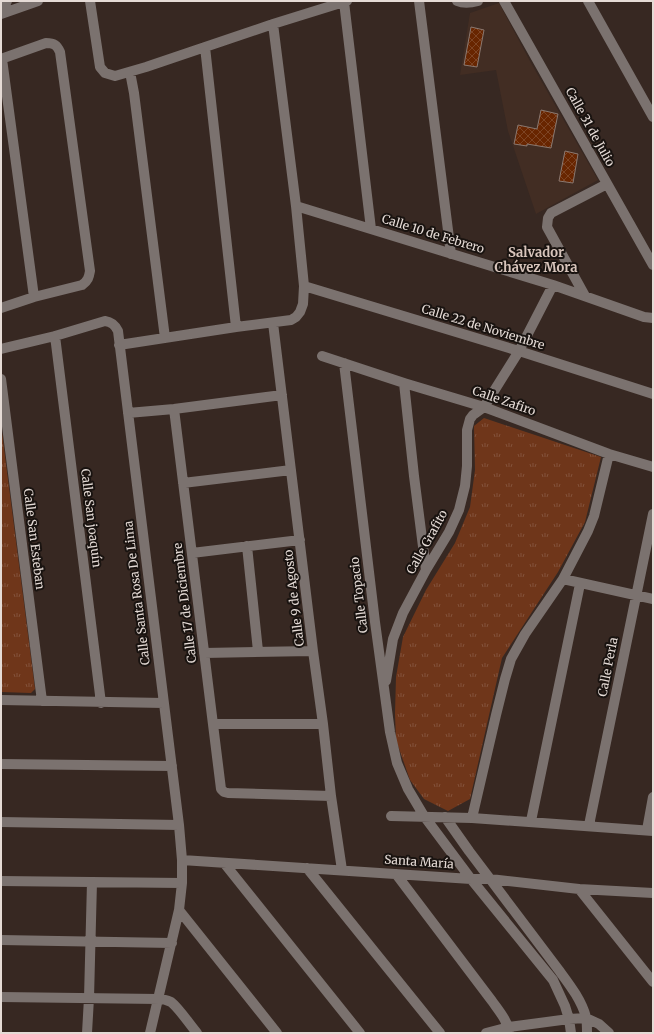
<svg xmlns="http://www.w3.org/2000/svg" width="654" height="1034" font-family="Merriweather,serif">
  <defs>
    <pattern id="grass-tufts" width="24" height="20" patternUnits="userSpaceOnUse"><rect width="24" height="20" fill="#6f361a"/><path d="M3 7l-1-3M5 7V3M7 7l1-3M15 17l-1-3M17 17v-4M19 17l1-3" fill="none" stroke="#83523b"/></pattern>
    <pattern id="building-cross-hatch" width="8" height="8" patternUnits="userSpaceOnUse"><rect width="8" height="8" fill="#682500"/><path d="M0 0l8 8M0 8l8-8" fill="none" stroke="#7d4424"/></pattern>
  </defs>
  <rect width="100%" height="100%" fill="#372822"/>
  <path fill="#422d23" d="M499,3L531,63L598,180L536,214L508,131L496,70L460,75L470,13Z"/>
  <path fill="url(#grass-tufts)" d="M484,418L601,457L585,522L558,572L502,658L470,799L448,811L424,799L410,780L396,740L395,714L396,677L403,637L426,590L455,543L470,507L475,470L474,426Z
    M1,425L35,689L31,693L1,692Z"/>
  <path fill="url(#building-cross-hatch)" stroke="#8a7870" d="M471,27L484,30L477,67L464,65Z
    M541,110L558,114L551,148L527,144V146L514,144L518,125L537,129Z
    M565,151L578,154L573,183L559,181Z"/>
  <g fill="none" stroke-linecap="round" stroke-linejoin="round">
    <path stroke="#7b726f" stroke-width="10" d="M90,1L100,67L105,73L115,76L146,67L273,24L347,1
      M419,1L451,254
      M457,1C464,4 471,3 478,1
      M504,1L653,265
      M588,1L653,117
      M344,2L371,229
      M1,13L7,1
      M1,14L38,1
      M205,47L236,327
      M1,59L46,43C54,43 57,45 60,52L90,271C89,277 88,281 82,285L34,297L1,308
      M2,59L34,297
      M130,72L134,93L165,338
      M296,206L553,285L644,317L653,318
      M304,286L519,351L653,394
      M585,296L547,227L548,218L551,213L607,184
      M273,323L313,651L323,724L331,796L342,870
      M55,336L101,703
      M119,345L236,327L291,320L296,317L300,312L303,304L304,286L296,206L273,24
      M1,349L55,336L105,321C112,322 115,325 118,331L179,825L182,860V883L179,910L150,1033
      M322,356L404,383L484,407L609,454L653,467
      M344,363L375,622L390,732L397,763L408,789L424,816L471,879L553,980L565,1006L569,1019L571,1033
      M1,379L42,701
      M404,383L414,476L426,570
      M174,409L221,789L224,792L228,793L331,796
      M128,413L174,409L282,395
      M183,483L291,470
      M247,546L258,651
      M192,553L300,540
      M563,579L653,599
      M204,653L313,651
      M386,681L393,639L403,613L426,570L449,532L459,510L465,486L467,466V430L470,419L473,415L484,407L519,351L553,285
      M1,700L164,703
      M213,724H323
      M1,764L172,766
      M391,816L472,818L653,831
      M445,817L469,851L558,969C569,984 581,999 586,1017C587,1022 587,1028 587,1033
      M472,818L496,715L505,679L511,659L525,634L563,579L588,531L594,516L609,454
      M531,821L580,584
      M1,822L179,825
      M589,825L653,514
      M647,830L653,797
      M182,860L471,879H490L579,889L653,893
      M224,863L360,1033
      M307,868L440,1033
      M396,874L492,1001C499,1011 508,1021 509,1033
      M1,881L182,883
      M579,889L653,982
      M179,910L277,1033
      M1,940L172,943
      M1,997L158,999C162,999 167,1000 171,1002C179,1008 190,1025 197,1033
      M87,1033L89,998L92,882
      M486,1033L509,1027L569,1019L586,1018L599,1024L609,1033"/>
  </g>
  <g text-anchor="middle" stroke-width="4" stroke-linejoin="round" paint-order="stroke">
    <g font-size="12" fill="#e5dbd6" stroke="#191310">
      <text transform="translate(590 127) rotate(61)" y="4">Calle 31 de Julio</text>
      <text transform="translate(433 234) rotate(17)" y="4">Calle 10 de Febrero</text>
      <text transform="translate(483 327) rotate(17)" y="4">Calle 22 de Noviembre</text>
      <text transform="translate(504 401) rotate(19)" y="4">Calle Zafiro</text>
      <text transform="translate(91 518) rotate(83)" y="4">Calle San joaquín</text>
      <text transform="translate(34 539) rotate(83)" y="4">Calle San Esteban</text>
      <text transform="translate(427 542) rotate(-61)" y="4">Calle Grafito</text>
      <text transform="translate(137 593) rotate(-97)" y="4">Calle Santa Rosa De Lima</text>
      <text transform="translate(359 595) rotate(-97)" y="4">Calle Topacio</text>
      <text transform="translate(294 598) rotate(-97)" y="4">Calle 9 de Agosto</text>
      <text transform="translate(185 603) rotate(-97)" y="4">Calle 17 de Diciembre</text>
      <text transform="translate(608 667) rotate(-79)" y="4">Calle Perla</text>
      <text transform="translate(419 862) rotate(4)" y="4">Santa María</text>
    </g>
    <g font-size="13" font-weight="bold" fill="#d7c4bb" stroke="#191310">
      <text x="536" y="257">Salvador<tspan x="536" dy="15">Chávez Mora</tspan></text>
    </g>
  </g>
  <rect width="654" height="1034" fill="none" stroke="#e5dbd6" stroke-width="4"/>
</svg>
